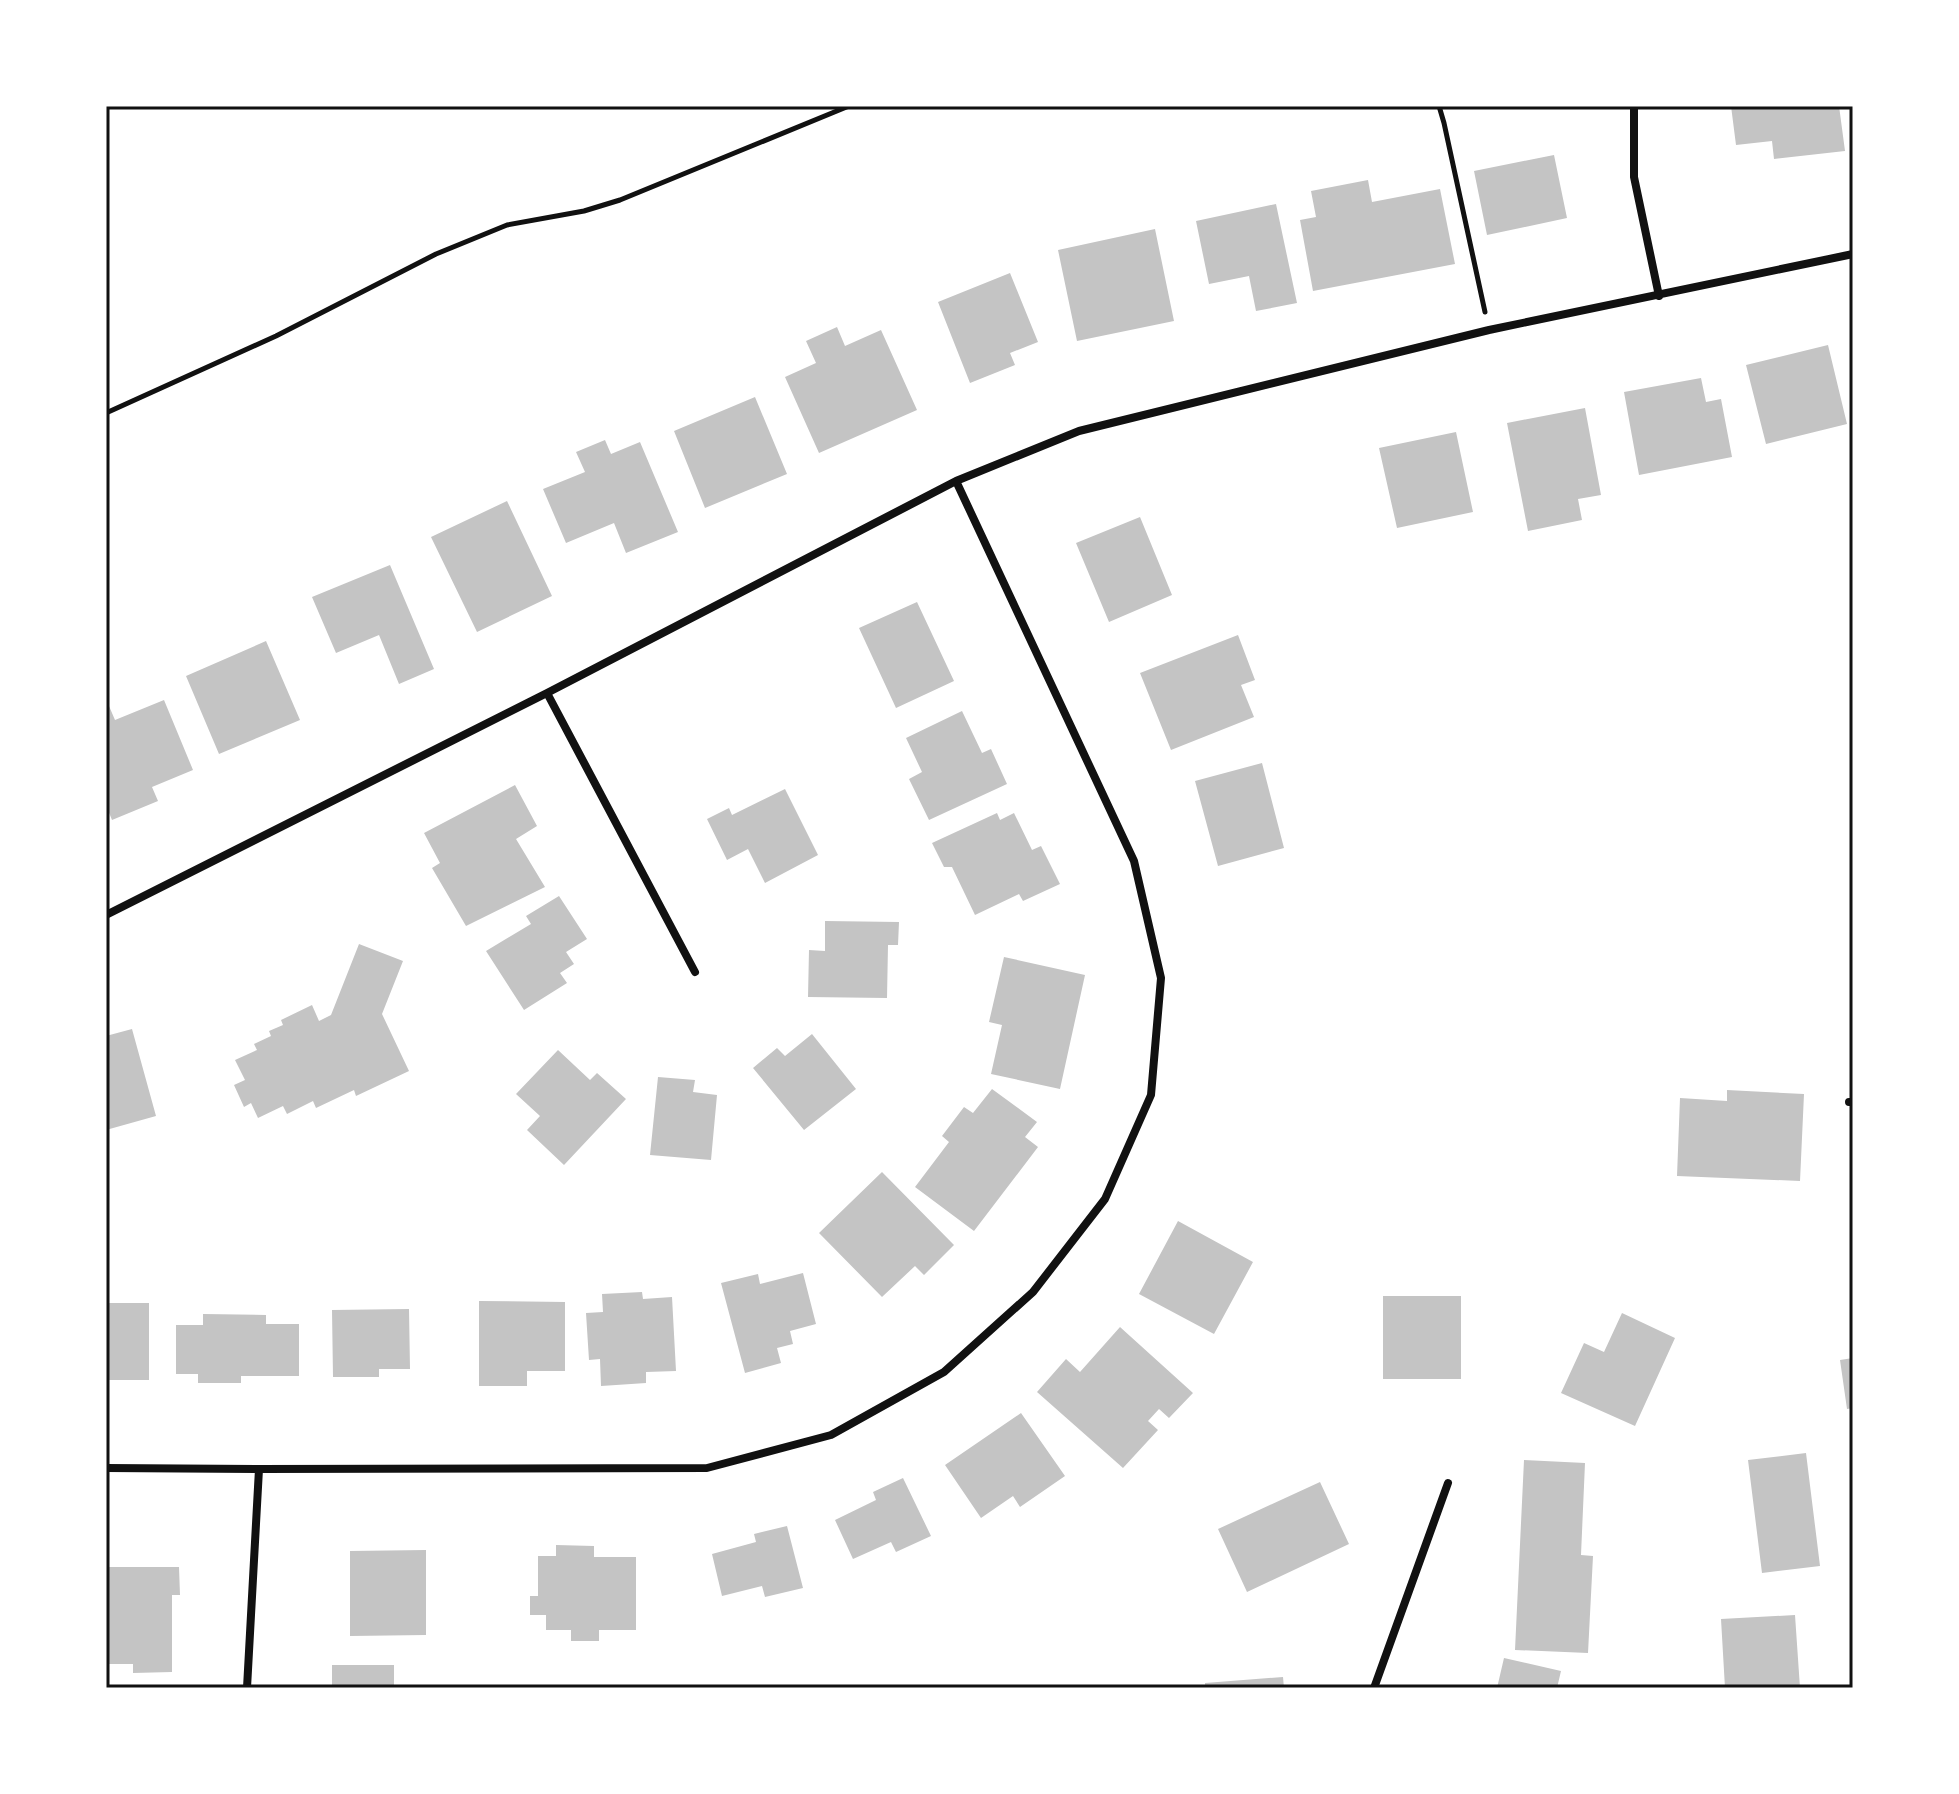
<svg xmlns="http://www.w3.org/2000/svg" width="1959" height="1794" font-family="Commissioner,sans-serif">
  <rect width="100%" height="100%" fill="#fff"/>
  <path fill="#c4c4c4" d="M1731,106H1839L1845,151L1774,159L1772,141L1736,145Z
    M1554,155L1567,218L1487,235L1474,171Z
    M1368,180L1372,202L1440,189L1455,264L1313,291L1300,220L1316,217L1311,191Z
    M1276,204L1297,303L1256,311L1249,276L1209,284L1196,221Z
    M1155,229L1174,321L1077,341L1058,250Z
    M1010,273L1038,342L1010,353L1015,365L970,383L938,302Z
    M837,327L845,346L881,330L917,410L819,453L785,377L816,363L806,341Z
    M1828,345L1847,424L1766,444L1746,365Z
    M1701,378L1706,402L1721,399L1732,457L1639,475L1624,392Z
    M755,397L787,474L705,508L674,431Z
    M1585,408L1601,495L1578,499L1582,520L1528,531L1507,423Z
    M1456,432L1473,512L1397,528L1379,448Z
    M605,440L611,454L640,442L678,532L626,553L614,523L566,543L543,489L585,472L576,452Z
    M507,501L552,596L477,632L431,537Z
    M1140,517L1172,595L1109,622L1076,543Z
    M390,565L434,669L399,684L379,635L336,653L312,597Z
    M917,602L954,681L896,708L859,628Z
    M1238,635L1255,680L1241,685L1254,717L1171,750L1140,673Z
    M266,641L300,720L219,754L186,676Z
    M106,699L115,720L164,700L193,770L152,787L158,801L112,820L106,805Z
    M962,711L982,753L991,749L1007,784L929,820L909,779L922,772L906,738Z
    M1262,763L1284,848L1218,866L1195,781Z
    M515,785L537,826L516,839L545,887L466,926L432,868L440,863L424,833Z
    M785,789L818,855L765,883L748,849L727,860L707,819L729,808L732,815Z
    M997,813L1000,820L1014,813L1032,850L1041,846L1060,884L1023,901L1019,894L975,915L952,867H944L932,843Z
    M559,896L587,939L566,952L574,964L560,973L567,983L524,1010L486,951L531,924L526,916Z
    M825,921L899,922L898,945H888L887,998L808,997L809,950L825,951Z
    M359,944L403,961L382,1014L409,1071L356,1096L354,1090L316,1108L313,1101L287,1114L283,1106L258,1118L251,1103L244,1107L234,1085L245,1080L235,1060L257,1050L254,1044L271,1036L269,1031L283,1025L281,1020L312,1005L319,1021L331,1015Z
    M1004,957L1085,975L1060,1089L991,1074L1002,1025L989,1022Z
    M132,1029L156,1116L106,1130V1036Z
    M812,1034L856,1089L804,1130L753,1068L777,1048L785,1056Z
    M558,1050L590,1080L597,1073L626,1099L564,1165L527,1130L540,1116L516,1094Z
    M658,1077L695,1080L693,1092L717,1095L711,1160L650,1155Z
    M992,1089L1037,1122L1025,1137L1038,1147L974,1231L915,1187L949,1142L942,1136L964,1107L973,1113Z
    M1727,1090L1804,1094L1800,1181L1677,1176L1680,1098L1727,1101Z
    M882,1172L954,1245L924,1275L915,1266L882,1297L819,1233Z
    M1178,1221L1253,1262L1214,1334L1139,1294Z
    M803,1273L816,1324L790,1331L793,1344L777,1348L781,1363L745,1373L721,1283L758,1274L760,1284Z
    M642,1292L643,1299L672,1297L676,1371L646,1372V1383L601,1386L600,1359L589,1360L586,1313L603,1312L602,1294Z
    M1383,1296H1461V1379H1383Z
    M479,1301L565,1302V1371H527V1386H479Z
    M106,1303H149V1380H108V1371H106Z
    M409,1309L410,1369H379V1377H333L332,1310Z
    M1622,1313L1675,1338L1635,1426L1561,1393L1584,1343L1604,1352Z
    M203,1314L266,1315V1324H299V1376H241V1383H198V1374H176V1325H203Z
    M1120,1327L1193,1393L1169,1418L1159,1409L1148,1421L1158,1430L1123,1468L1037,1392L1066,1359L1080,1372Z
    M1853,1358V1408L1847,1409L1840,1360Z
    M1021,1413L1065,1476L1020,1507L1013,1496L981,1518L945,1465Z
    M1806,1453L1820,1566L1762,1573L1748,1460Z
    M1524,1460L1585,1463L1581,1555L1593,1556L1588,1653L1515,1650Z
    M903,1478L931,1536L896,1552L891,1542L853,1559L835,1520L876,1500L873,1492Z
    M1320,1482L1349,1544L1247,1592L1218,1529Z
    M787,1526L803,1588L765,1597L762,1586L722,1596L712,1554L756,1542L754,1534Z
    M556,1545L594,1546V1557H636V1630H599V1641H571V1630H546V1615H530V1596H538V1556H556Z
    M426,1550V1635L350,1636V1551Z
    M106,1567H179L180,1595H172V1672L133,1673V1664H106Z
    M1795,1615L1800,1688H1725L1721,1619Z
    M1504,1658L1561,1671L1557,1688H1497Z
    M332,1665H394V1688H332Z
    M1283,1677L1284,1688H1205V1683Z"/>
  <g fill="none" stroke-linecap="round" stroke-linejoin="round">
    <path stroke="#111" stroke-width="5" d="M1439,106L1444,123L1485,312
      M106,413L276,336L436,254L507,225L584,211L620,200L849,106"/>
    <path stroke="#111" stroke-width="8" d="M1634,106V177L1659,296
      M547,693L695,972
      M106,915L547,693L956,481L1079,431L1489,330L1853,254
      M1849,1102H1853
      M106,1468L259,1469L707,1468L831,1435L944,1372L1033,1292L1105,1199L1151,1095L1161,978L1134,861L956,481
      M247,1688L259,1469
      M1374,1688L1448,1483"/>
  </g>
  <rect width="1959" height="1794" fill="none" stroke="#ffffff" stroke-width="216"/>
  <rect x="108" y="108" width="1743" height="1578" fill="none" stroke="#111" stroke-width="3"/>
</svg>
